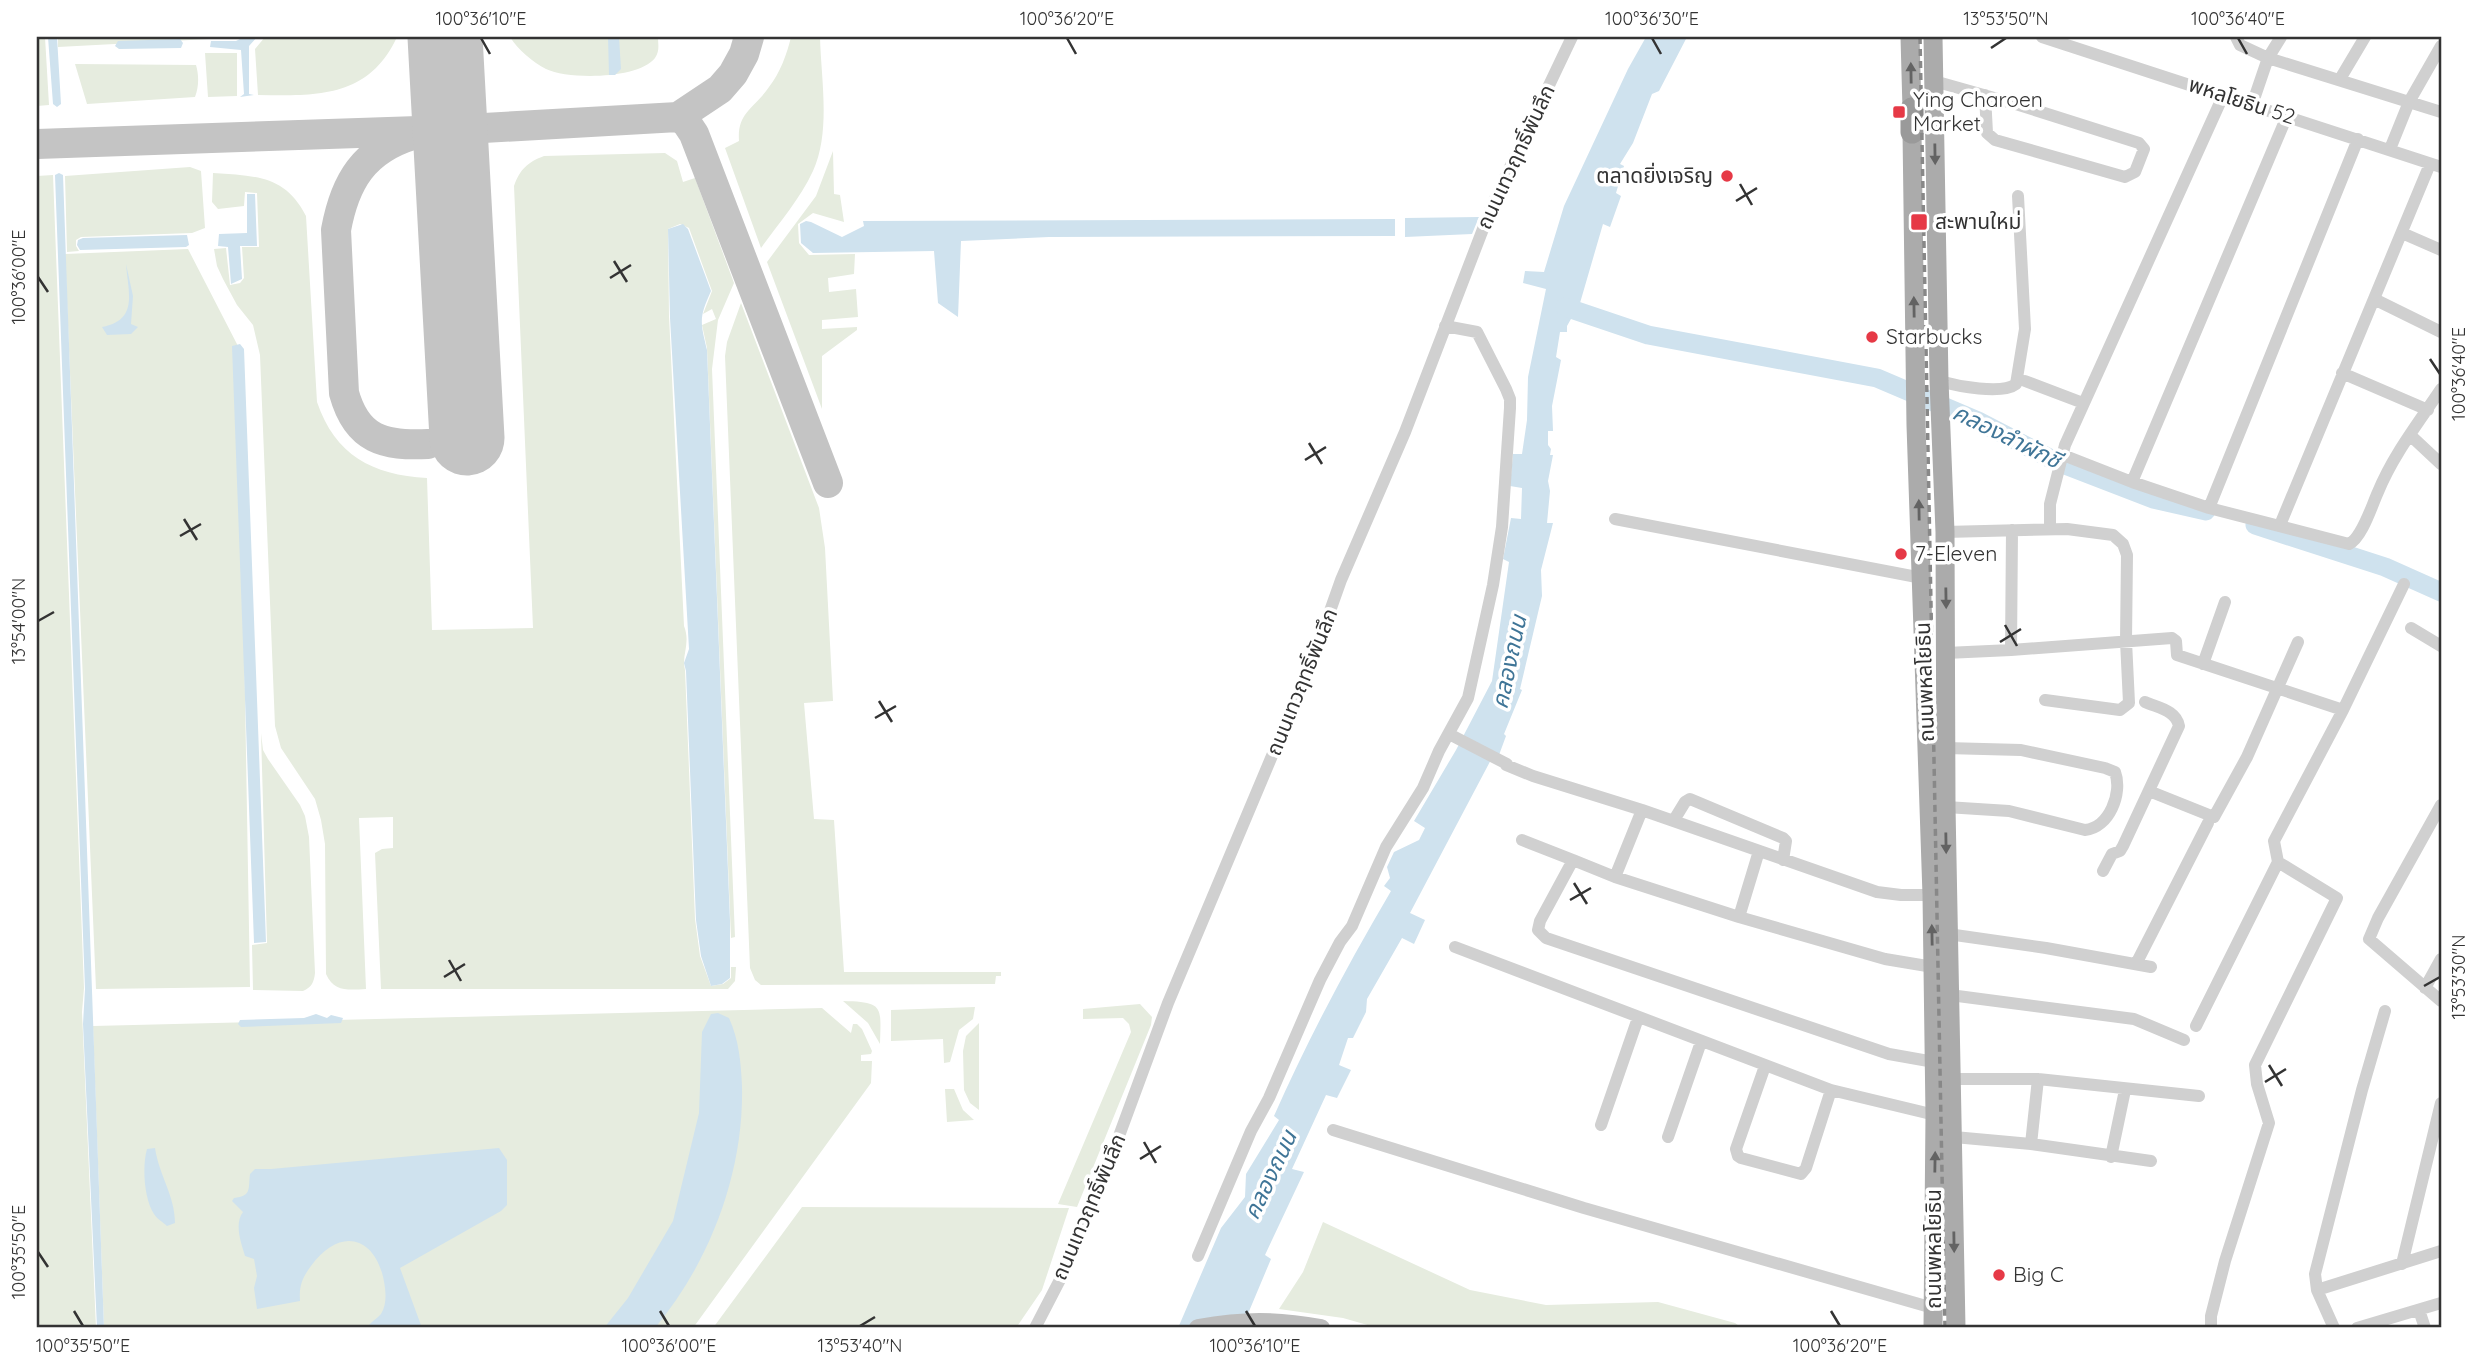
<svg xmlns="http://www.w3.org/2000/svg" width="2478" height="1365" font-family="Quicksand,'Noto Sans Thai',sans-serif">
  <rect width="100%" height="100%" fill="#fff"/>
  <path fill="#e6ecdf" d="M37,37H45L49,105L37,106Z
    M58,37H247L58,47Z
    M265,37H397C369,98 316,96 258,95L255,49Z
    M510,37H658C658,44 660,51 655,58C639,79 569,80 546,69C533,62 518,50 510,37Z
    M791,37H820C821,79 831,131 813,171C800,199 779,223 761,248L725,148L739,141C737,112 754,109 769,87C780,73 787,54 791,37Z
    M205,53H237V96L208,97Z
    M75,64L196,65C199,75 199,87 195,97L87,104Z
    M833,151L834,194L840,195L844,222L813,213L798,224L799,243L809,255L855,254L854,274L828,278L829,292L856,289L858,317L822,320V329L857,327V330L822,356V409L767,262L816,196Z
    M665,153L677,161L683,182L695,178L734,283L718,320L712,369L735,937L731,938L707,348L702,325L716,319L712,309L703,314L712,291L689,228L680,224L668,229L669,316L684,626C691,644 681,655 685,670L695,919L700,956L711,986L723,984L731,978V967H736L735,981L728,989H381L375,853L382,849L393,848V817L359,818L366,989C348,990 334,992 326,974L325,844L321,820L315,799L281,748L275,726L260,355L253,325L237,305L223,279L217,266L214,249L226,248L230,285L240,283L244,278L242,247H259L257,193L245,192L244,206L218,209L212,202L213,173C255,176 285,175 306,216L317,402C335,455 372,475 427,478L432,630L533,628L514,186C520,169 528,162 544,156Z
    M190,167L201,171L205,228L192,233L81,237L76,240V246L79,251L67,252L65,176Z
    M53,175L84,988L82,1012L96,1328H37V176Z
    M188,249L239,348L250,987L96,989L65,254Z
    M741,303L819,508L825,548L833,701L804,703L814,819L834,820L844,972H1001V976H996L995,984L761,985L755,980L750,968L725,356L727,342Z
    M261,733L263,750L268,759L300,805L305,816L309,837L315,973C314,982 312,987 303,991L253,990L252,945L267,943Z
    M843,1001C884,1002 881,1006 880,1044L868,1023Z
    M1140,1004L1152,1017L1151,1025L1077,1207L1058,1204L1131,1032L1129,1024L1123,1018L1083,1019V1009Z
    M975,1007L973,1019L959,1030L950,1062L944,1063L943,1039L891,1041V1010Z
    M822,1008L851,1033L853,1024H857L862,1029L872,1051L871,1054L861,1055V1061H872L871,1083L693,1328H104L93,1026Z
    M979,1023V1110L970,1103L964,1090L963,1051L966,1036Z
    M945,1089H954L963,1110L974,1120L947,1122Z
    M802,1207L1069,1208L1042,1290L1016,1328H713Z
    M1323,1222L1470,1290L1546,1305L1658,1302L1735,1323L1742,1328H1378L1343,1318L1279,1309L1303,1272Z"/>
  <path fill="#cfe2ee" d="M48,37H57L61,104L57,107L53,104Z
    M244,37H257L249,46V94L254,95L240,97L244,94L241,50L210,47L211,41H236Z
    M608,37H619L621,69L615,75H609Z
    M1646,37H1687L1659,91L1652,94L1633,143L1620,164L1624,166L1616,193L1621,196L1610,227L1603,224L1580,303L1567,326V332H1560L1556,357L1561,360L1552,406L1553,431H1548V445L1551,449L1550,455H1553L1548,481L1550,491L1547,523H1553L1541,570L1542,596L1520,689L1522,690L1504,734L1506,736L1499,755L1494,754L1410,913L1425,920L1414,944L1402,938L1367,999L1366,1012L1353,1038H1348L1339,1065L1351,1070L1337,1098L1326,1095L1292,1169L1304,1172L1265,1255L1271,1259L1242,1328H1178L1221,1228L1245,1197L1246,1174L1279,1120L1274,1116C1308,1039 1348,964 1391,891L1384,886L1390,878L1387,867L1394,852L1419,840L1425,828L1414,821L1456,750L1492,681L1509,562L1503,559L1511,518L1521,519L1522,488L1510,486L1513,454H1522L1527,420L1528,377L1546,289L1523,283L1525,271L1544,272L1564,206L1628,69Z
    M180,39L183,43L181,48L119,49L115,46L118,41Z
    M59,173L63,175L104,1328H97L83,1024L85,989L55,175Z
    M247,194H255L257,246H240L242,279L231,284L228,247L218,246L219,234L247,233Z
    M1479,217L1472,234L1405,237V218Z
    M1395,219V236L1049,237L961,241L958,317L938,303L934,251L813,253L801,243L800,224L806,221L811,222L842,237L864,226L863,221Z
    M683,224L688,229L711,291C699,318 700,321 707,350L730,921V978L722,984L711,986L701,956L696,920L686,671L684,663L689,649L670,318L668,229Z
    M187,235L189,245L186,247L80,250L77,245L78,240L83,238Z
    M126,264L133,296L131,324L138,327L131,334L107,335L102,327C139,320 128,292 126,264Z
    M240,344L244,349L266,942L254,943L232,346Z
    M718,1013L729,1018C739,1040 741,1063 742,1086C744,1173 710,1262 655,1328H604L628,1298L673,1221L699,1113L702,1032L711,1014Z
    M316,1014L327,1018L331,1015L343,1018L341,1023L241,1027L238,1024L240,1020L304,1018Z
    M155,1148C159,1175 175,1196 175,1223L167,1226C163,1222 157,1219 154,1214C144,1199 142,1166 147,1149Z
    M499,1148L507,1160V1205L501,1211L400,1268L422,1328H370L369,1325C372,1321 378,1318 381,1314C386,1306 386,1297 385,1288C379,1237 341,1224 311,1266C302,1278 299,1286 300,1301L257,1309L254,1288L257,1276L254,1259L245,1256C241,1242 234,1224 243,1212L232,1201L234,1198C252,1196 248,1189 250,1174L255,1169H271Z"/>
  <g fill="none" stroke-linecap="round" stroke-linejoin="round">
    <path stroke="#cfe2ee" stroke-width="19" d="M1565,307L1648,335L1877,378L1978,421L2057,462L2153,499L2206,511
      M2255,525L2385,567L2441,592"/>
    <path stroke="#c4c4c4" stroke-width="30" d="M678,117L686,122L694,134L828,483
      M413,135C364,150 345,181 336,230L344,393C357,440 384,446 428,444
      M37,144L448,130L678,117L720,89L733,74L744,54L749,37"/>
    <path stroke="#c4c4c4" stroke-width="75" d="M445,37L467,438"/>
    <path stroke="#d0d0d0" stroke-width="12" d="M2042,37L2441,167
      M2236,37L2240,45L2268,58L2252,105
      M2281,37L2268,58L2441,112
      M2340,79L2365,37
      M1934,81L2019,105L2139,143L2144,149L2135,172L2125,177L1995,140L1987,133L1985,95
      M2390,149L2409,102L2441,46
      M2402,233L2441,250
      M2374,299L2441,332
      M2342,373L2428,410
      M1939,381C1957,386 2002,395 2016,384L2025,329L2018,196
      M2025,381L2083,403
      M2410,435L2441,464
      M2063,455L2132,482L2209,508L2349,544C2362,538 2372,505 2378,492C2393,455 2419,422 2441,389
      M2132,482L2287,116
      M2209,508L2358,139
      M1615,519L1922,578
      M2280,525L2430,164
      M2050,529V504L2065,445L2223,96
      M1945,532L2067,529L2113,535L2123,544L2127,555L2126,641L2129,703L2120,710L2045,700
      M2411,628L2441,646
      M2011,650L2012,530
      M1946,653L2011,650L2172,638L2176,641L2177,655L2343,710
      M2203,664L2225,602
      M1449,734L1507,764
      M1506,765L1533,776L1642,810
      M2149,791L2214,817L2247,757L2298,642
      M2441,805L2378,918L2369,939L2441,1001
      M1946,807L2009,811L2085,830C2109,828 2123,793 2115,772L2105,768L2021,750L1946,748
      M1674,820L1685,802L1690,799L1783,838L1786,841L1783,860
      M1522,840L1573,860
      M2103,871L2112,854L2120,851L2123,846L2179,726C2176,710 2158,708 2145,702
      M1615,877L1642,810L1877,892L1901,895H1932
      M1739,917L1759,851
      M1948,934L2046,948L2151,967
      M1455,947L1831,1090L1935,1115
      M2136,964L2208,823
      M1933,967L1885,959L1739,917L1615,877L1573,860L1540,921L1538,930L1546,938L1889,1054L1934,1062
      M2425,988L2441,959
      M1950,995L2134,1019L2184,1040
      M2196,1026L2278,862
      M1765,1066L1736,1149L1738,1156L1741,1158L1801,1174L1806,1168L1831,1090
      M1952,1079H2038L2199,1096
      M1601,1125L1638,1018
      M1333,1130L1584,1208L1933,1308
      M1668,1137L1701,1042
      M1954,1137L2031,1144L2151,1161
      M2031,1144L2038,1079
      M2111,1157L2125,1090
      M1198,1256L1251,1131L1269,1098L1320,980L1340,942L1352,926L1386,847L1423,788L1439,751L1468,698L1493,585L1502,527L1510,408V399L1506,389L1477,332L1445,326
      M2402,1264L2441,1103
      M2317,1290L2441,1251
      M2419,1310L2425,1328
      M1035,1328L1065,1270L1112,1155L1168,1003L1314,656L1341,580L1405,432L1493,203L1572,37
      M2211,1328V1316L2225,1261L2269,1123L2257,1084L2255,1065L2337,898L2278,862L2274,841L2343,710L2404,584
      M2334,1328L2317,1290L2315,1274L2362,1090L2385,1011
      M2357,1328L2441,1303"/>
    <path stroke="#bdbdbd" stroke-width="18" d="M1198,1328C1244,1320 1275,1320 1321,1328"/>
    <path stroke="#ababab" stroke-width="19" d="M1910,37L1912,109
      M1933,37L1939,381L1945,532L1946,807L1956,1328
      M1912,132L1916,425L1932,895L1935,1115L1933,1328"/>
    <path stroke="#9a9a9a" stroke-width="23" d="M1912,109V132"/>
    <path stroke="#888" stroke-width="3.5" stroke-dasharray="7 5" stroke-linecap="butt" d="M1920,37L1945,1328"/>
  </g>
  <defs><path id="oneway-solid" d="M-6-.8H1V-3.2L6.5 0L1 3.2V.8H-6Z" transform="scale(1.75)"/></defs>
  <g fill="#636363">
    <use href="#oneway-solid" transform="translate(1911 73) rotate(-91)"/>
    <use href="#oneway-solid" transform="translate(1935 154) rotate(89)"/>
    <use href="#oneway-solid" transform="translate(1914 307) rotate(-91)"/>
    <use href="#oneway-solid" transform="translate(1919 510) rotate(-91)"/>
    <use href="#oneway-solid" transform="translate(1946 598) rotate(89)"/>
    <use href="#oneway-solid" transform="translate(1946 843) rotate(89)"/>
    <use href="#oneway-solid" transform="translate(1932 935) rotate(-91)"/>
    <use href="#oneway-solid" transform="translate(1935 1162) rotate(-89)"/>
    <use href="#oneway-solid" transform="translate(1954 1242) rotate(89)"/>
  </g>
  <path fill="none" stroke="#333" stroke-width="2.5" d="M481,38L490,54M1067,38L1076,54M1652,38L1661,54M2238,38L2247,54M1991,48L2006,38M1740,184L1752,205M1736,201L1757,188M614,261L627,282M38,277L48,292M610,278L631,265M2430,359L2440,374M1309,443L1322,464M1305,460L1326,447M184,519L197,540M180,536L201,524M38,621L54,612M2005,625L2017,646M2000,642L2021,629M879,701L892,722M875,718L896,706M1574,883L1587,904M1570,900L1591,888M449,960L461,981M444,977L465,964M2424,986L2440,977M2269,1065L2282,1086M2265,1082L2286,1069M1144,1142L1156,1163M1140,1159L1161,1146M38,1252L48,1267M74,1311L83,1326M660,1311L669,1326M1246,1311L1255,1326M1831,1311L1840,1326M860,1326L875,1317"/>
  <g fill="#e63946" stroke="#fff" stroke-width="2.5">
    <rect x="1892" y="105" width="14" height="14" rx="3.5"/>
    <circle cx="1727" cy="176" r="7"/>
    <rect x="1910" y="213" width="18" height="18" rx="3.5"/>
    <circle cx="1872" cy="337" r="7"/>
    <circle cx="1901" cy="554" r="7"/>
    <circle cx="1999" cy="1275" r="7"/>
  </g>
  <g text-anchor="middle" stroke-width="7" stroke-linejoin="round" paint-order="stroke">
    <g font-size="21" fill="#333" stroke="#fff" text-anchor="start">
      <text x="1913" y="107">Ying Charoen<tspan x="1913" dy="24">Market</tspan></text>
      <text x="1713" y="183" text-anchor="end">ตลาดยิ่งเจริญ</text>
      <text x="1935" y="229">สะพานใหม่</text>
      <text x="1886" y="344">Starbucks</text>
      <text x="1915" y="561">7-Eleven</text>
      <text x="2013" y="1282">Big C</text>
    </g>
    <g font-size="21" fill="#333" stroke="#fff">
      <text transform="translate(2242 101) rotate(18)" y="7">พหลโยธิน 52</text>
      <text transform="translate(1516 157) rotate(-65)" y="7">ถนนเทวฤทธิ์พันลึก</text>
      <text transform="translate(1302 682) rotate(-68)" y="7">ถนนเทวฤทธิ์พันลึก</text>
      <text transform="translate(1925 682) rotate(-92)" y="7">ถนนพหลโยธิน</text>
      <text transform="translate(1089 1207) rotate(-67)" y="7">ถนนเทวฤทธิ์พันลึก</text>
      <text transform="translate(1934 1249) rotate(-90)" y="7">ถนนพหลโยธิน</text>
    </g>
    <g font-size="23" font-style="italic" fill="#3f7597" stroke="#fff">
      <text transform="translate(2007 436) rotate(26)" y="8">คลองลำผักชี</text>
      <text transform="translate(1509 662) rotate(-78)" y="8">คลองถนน</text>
      <text transform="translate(1270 1175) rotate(-65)" y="8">คลองถนน</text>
    </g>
  </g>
  <rect width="2478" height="1365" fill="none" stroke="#ffffff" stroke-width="77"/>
  <rect x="38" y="38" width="2402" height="1288" fill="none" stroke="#333" stroke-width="2.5"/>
  <g font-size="18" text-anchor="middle" fill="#333">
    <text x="481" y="25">100°36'10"E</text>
    <text x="1067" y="25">100°36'20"E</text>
    <text x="1652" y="25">100°36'30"E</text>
    <text x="2006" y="25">13°53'50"N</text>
    <text x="2238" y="25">100°36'40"E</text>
    <text transform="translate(19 277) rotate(-90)" y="6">100°36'00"E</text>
    <text transform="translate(2459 374) rotate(-90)" y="6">100°36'40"E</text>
    <text transform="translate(19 621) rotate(-90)" y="6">13°54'00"N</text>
    <text transform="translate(2459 977) rotate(-90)" y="6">13°53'30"N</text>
    <text transform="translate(19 1252) rotate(-90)" y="6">100°35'50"E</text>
    <text x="83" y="1352">100°35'50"E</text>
    <text x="669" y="1352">100°36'00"E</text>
    <text x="860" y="1352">13°53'40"N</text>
    <text x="1255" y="1352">100°36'10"E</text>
    <text x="1840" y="1352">100°36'20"E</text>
  </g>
</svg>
